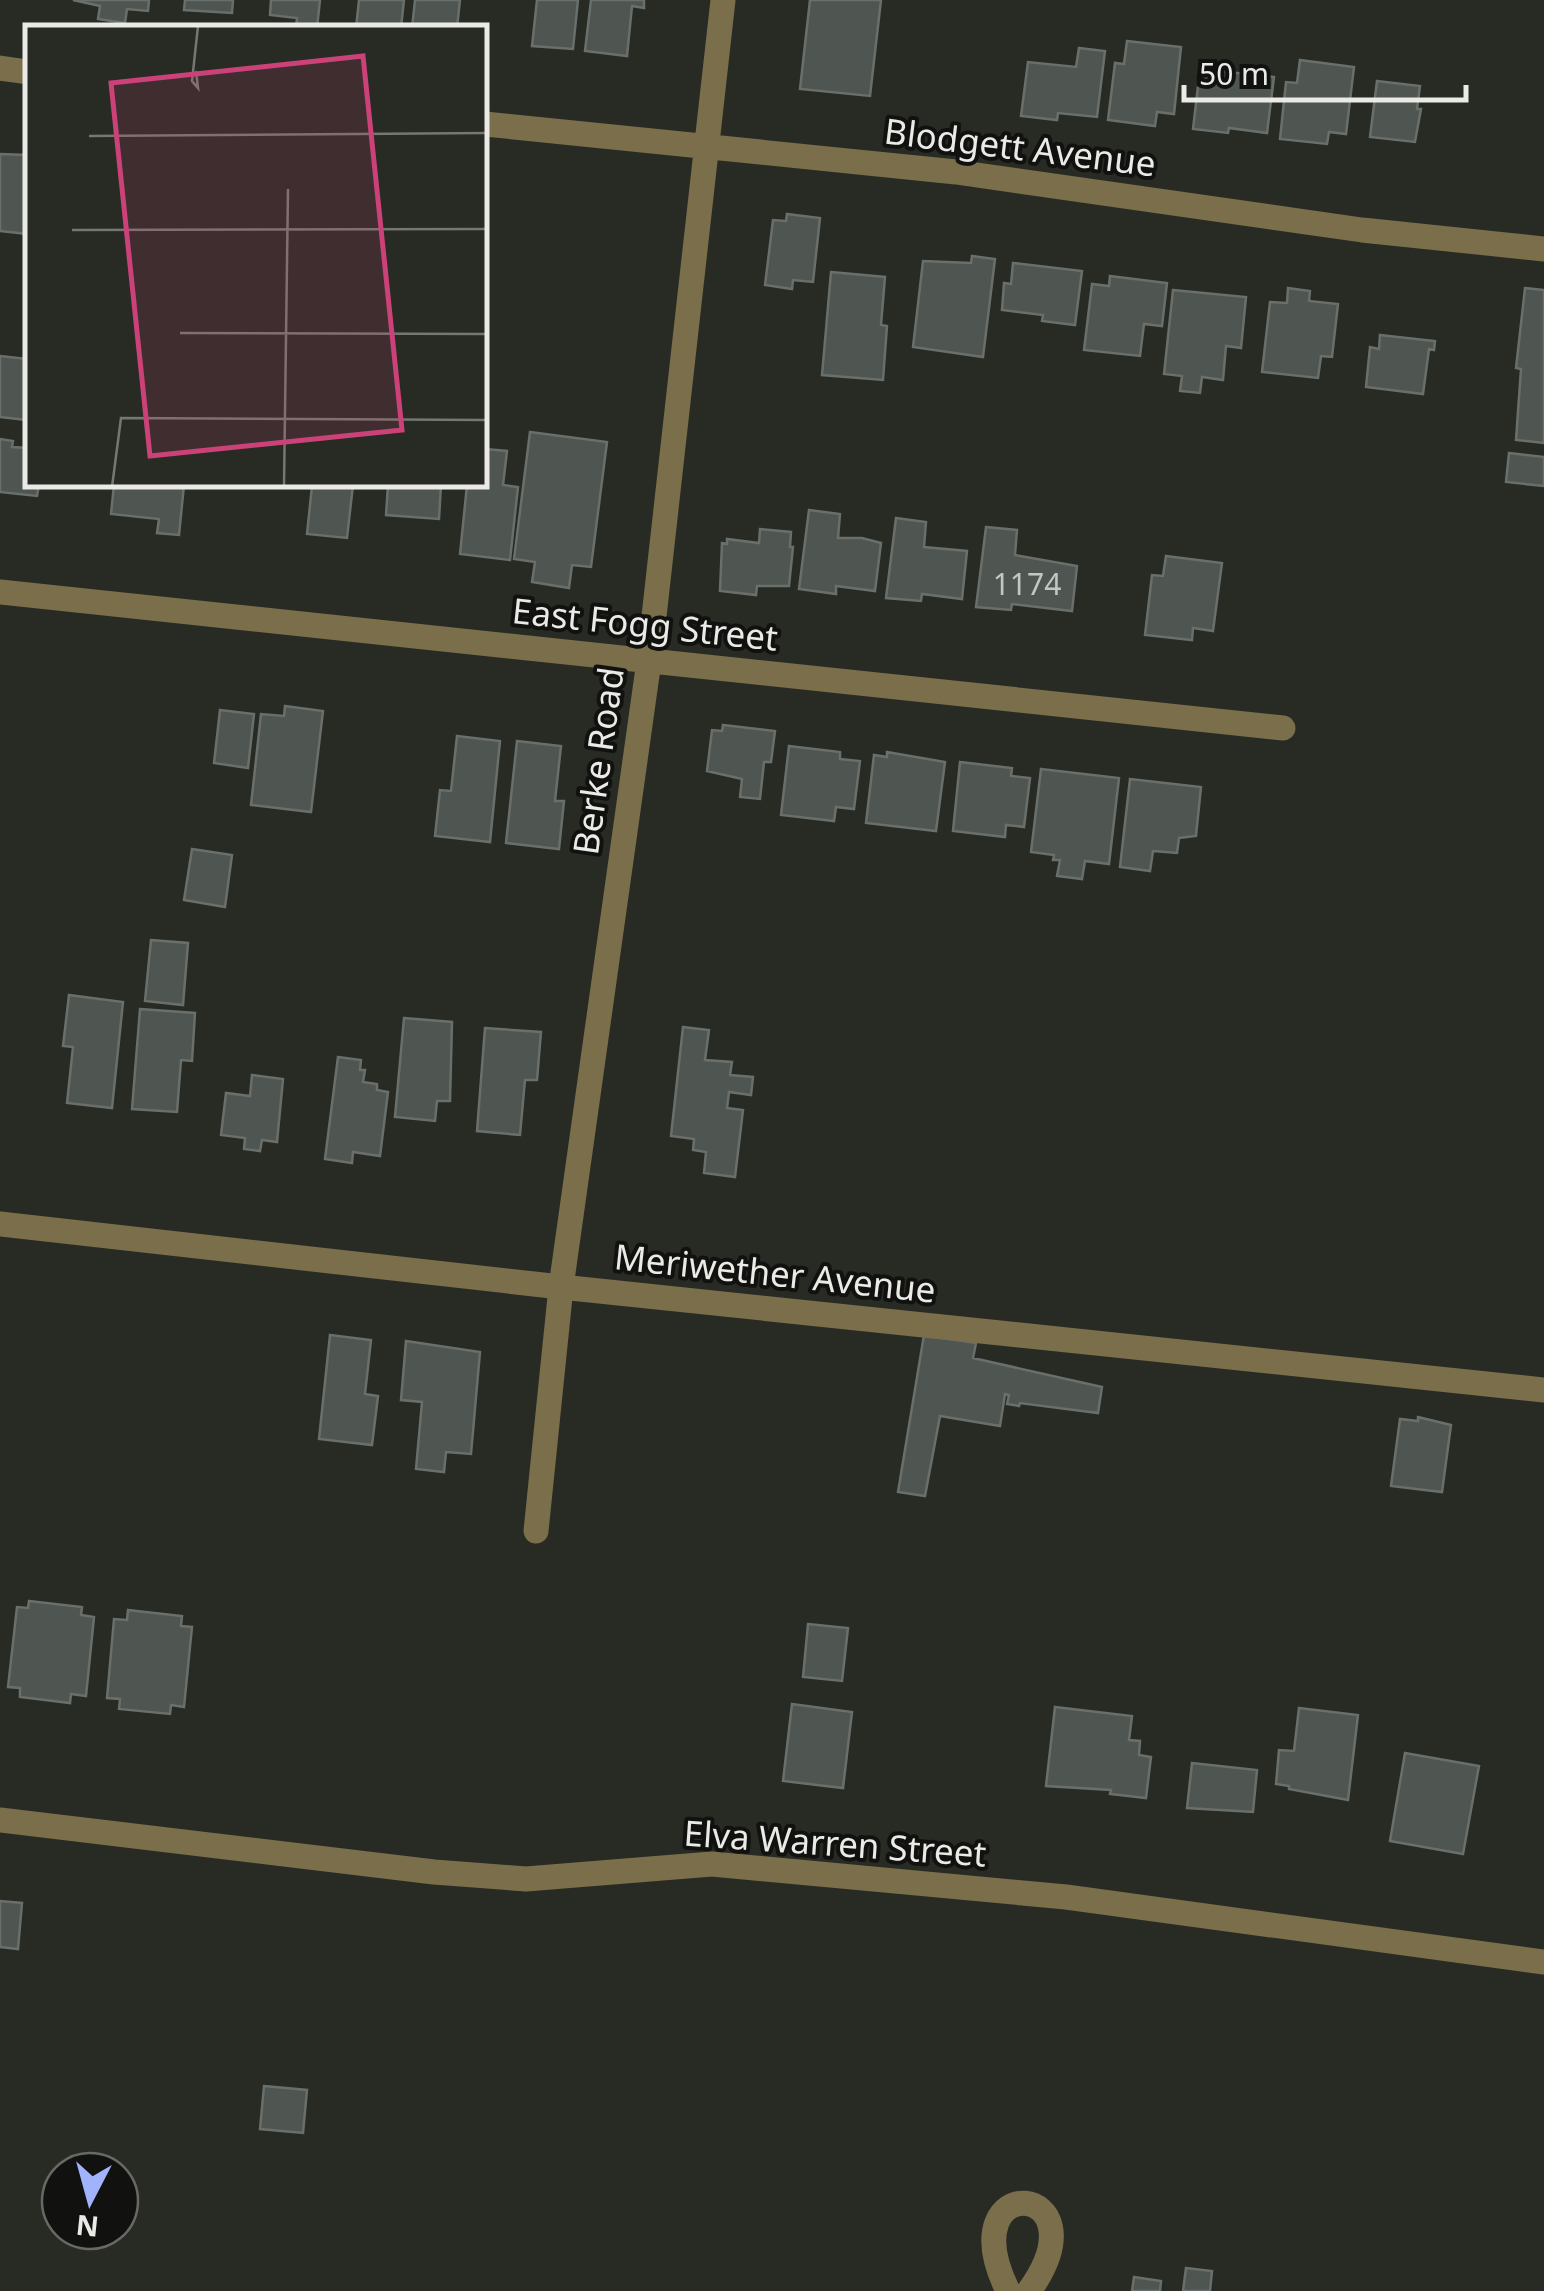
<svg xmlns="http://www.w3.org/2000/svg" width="1544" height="2291" font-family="'Noto Sans',sans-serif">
  <rect width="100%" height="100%" fill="#282a24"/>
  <path fill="#4f5551" stroke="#696f6b" stroke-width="2.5" d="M73,0H149L148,11L127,9L125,23L98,19L100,6Z
    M185,0H233L232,13L184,10Z
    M271,0H320L317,28H296L297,18L270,15Z
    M359,0H404L401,28H356Z
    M415,0H460L457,28H412Z
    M537,0H578L573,49L532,46Z
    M591,0H644V8L632,6L627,56L585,51Z
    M810,0H881L870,96L800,89Z
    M1127,41L1181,47L1174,114L1157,112L1155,126L1108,120L1115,63L1124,64Z
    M1079,48L1105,51L1097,117L1058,113L1057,120L1021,116L1028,62L1076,67Z
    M1300,60L1354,67L1346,134L1329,132L1327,144L1280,139L1286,82L1297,83Z
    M1200,69L1274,77L1267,133L1229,128L1228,133L1193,129Z
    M1377,81L1420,86L1417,109H1421L1415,142L1370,137Z
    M0,154L28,155V234L0,231Z
    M787,214L820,218L813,282L793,280L792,289L765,285L773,220L786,221Z
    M972,256L995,259L983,357L913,347L923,261L971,263Z
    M1013,263L1082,271L1075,325L1042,321L1043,315L1002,310L1004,283L1011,284Z
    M831,272L885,277L881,325L887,326L883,380L822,375Z
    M1110,276L1167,283L1162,326L1144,324L1140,356L1084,350L1092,284L1109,286Z
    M1288,288L1310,291L1309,301L1338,304L1332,357L1321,356L1318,378L1262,372L1270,302L1287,303Z
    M1525,288L1544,290V443L1516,440L1521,369L1516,368Z
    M1173,290L1246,297L1241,348L1226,346L1223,380L1202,377L1200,393L1180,391L1182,376L1164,374Z
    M1380,335L1435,341L1434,350L1429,349L1423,394L1366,387L1370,347L1379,349Z
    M0,356L28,359L27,420L0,417Z
    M530,432L607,442L591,567L572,565L569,588L532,582L535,562L514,559Z
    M0,439L13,441L12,447L28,448V485H39L37,496L0,492Z
    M485,449L507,451L503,485L518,487L510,560L460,554L467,485H485Z
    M1509,453L1544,457V486L1506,482Z
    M114,485H184L179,535L157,533L159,519L111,514Z
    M303,485H353L347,538L307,534L312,486Z
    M388,485H441L439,519L386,515Z
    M809,510L840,514L838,538H862L881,543L875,591L836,586V594L799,589Z
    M896,518L926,522L924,547L967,551L962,599L922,594L921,601L886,598Z
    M986,527L1017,530L1015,555L1077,566L1072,611L1012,604L1011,610L976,607Z
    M760,529L791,532L790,547H793L789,586H757L756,595L720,591L722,543L727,544V539L759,543Z
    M1166,556L1222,563L1213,631L1193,628L1192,640L1145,635L1152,575L1163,576Z
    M285,706L323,711L311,812L251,805L261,714L284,716Z
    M220,710L254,714L248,768L214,763Z
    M723,725L775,731L771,762H764L760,799L740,797L742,779L707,771L712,730L722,731Z
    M457,736L500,741L490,842L435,836L440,790L451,791Z
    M517,741L561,746L555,801H564L559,849L506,843Z
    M789,746L840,752V759L860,761L854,809L836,807L834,821L781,815Z
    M887,752L945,762L936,831L866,823L874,755L887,757Z
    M960,762L1012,768L1011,776L1030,778L1024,827L1006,825L1005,837L953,831Z
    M1041,769L1119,778L1109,864L1085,861L1082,879L1057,876L1060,860H1053L1054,855L1031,852Z
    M1130,779L1201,787L1196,836L1179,838L1177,853L1153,851L1150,871L1120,867Z
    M192,849L232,855L225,907L184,900Z
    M151,940L188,943L183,1005L145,1001Z
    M69,995L123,1002L112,1108L67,1103L73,1047L63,1046Z
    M140,1009L195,1013L192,1061L181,1060L177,1112L132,1109Z
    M404,1018L452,1022L450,1101H437L435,1121L395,1117Z
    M683,1027L709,1030L705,1060L732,1062L730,1075L753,1077L751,1095L729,1092L727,1108L743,1110L735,1177L704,1173L706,1152L693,1150L694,1139L671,1136Z
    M485,1028L541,1032L537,1080H525L520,1135L477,1131Z
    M338,1057L361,1060L360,1070H365L363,1082L377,1084V1090L388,1092L380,1156L353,1152L352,1163L325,1159Z
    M252,1075L283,1079L277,1142L262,1140L260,1151L244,1149L245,1138L221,1135L226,1093L250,1096Z
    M330,1335L371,1340L365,1394L378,1396L372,1445L319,1439Z
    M924,1335L976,1343L973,1358L1102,1387L1098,1413L1020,1403L1019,1406L1007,1404L1009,1395L1005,1394L1000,1426L940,1416L925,1496L898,1492Z
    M406,1341L480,1352L471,1454L446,1452L444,1472L416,1469L422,1402L401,1400Z
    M1418,1417L1451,1425L1442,1492L1391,1486L1400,1419L1418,1421Z
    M29,1601L82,1607L81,1615L94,1617L86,1696L71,1694L70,1703L20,1697V1688L8,1687L17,1607L28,1608Z
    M128,1610L182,1616L181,1626L192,1627L184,1707L171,1705L170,1714L119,1709L120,1699L107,1698L114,1619L127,1620Z
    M808,1624L848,1628L842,1681L803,1677Z
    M792,1704L852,1712L843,1788L783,1781Z
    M1055,1707L1132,1716L1129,1740L1140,1741L1139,1755L1151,1757L1146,1798L1110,1794L1111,1790L1046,1786Z
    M1299,1708L1358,1715L1348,1800L1289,1789V1786L1276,1784L1279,1750L1294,1751Z
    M1405,1753L1479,1766L1463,1854L1390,1841Z
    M1192,1763L1257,1770L1253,1812L1187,1808Z
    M0,1901L22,1903L18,1949L0,1947Z
    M264,2086L307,2090L303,2133L260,2129Z
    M1186,2268L1212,2271L1210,2291H1183Z
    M1134,2277L1161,2281L1160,2291H1132Z"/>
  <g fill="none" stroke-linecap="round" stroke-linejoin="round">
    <path stroke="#7a6e4b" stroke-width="25" d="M0,68L28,72
      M485,124L956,172L1362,230L1544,249
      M0,592L1283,728
      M0,1224L561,1287L1544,1390
      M536,1531L561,1287L649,661L723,0
      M0,1820L434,1872L526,1879L712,1864L1066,1897L1544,1962
      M1008,2291C947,2167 1108,2181 1029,2291"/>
  </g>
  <g text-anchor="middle" stroke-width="8" stroke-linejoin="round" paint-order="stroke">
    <g font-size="30" fill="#c3c6c2">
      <text x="1027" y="595">1174</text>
    </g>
    <g font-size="35" fill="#eaebe7" stroke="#11120f">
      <text transform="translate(1020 148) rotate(7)" y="12">Blodgett Avenue</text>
      <text transform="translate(645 625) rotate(6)" y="12">East Fogg Street</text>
      <text transform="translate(599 761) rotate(-82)" y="12">Berke Road</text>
      <text transform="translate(775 1274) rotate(6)" y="12">Meriwether Avenue</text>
      <text transform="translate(835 1844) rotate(4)" y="12">Elva Warren Street</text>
    </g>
  </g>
  <g transform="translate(25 25)">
    <rect width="462" height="462" fill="#282a24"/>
    <path fill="none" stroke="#767772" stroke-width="2.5" d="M171,46L173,63L167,56L173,1M64,111L463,108M47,205L463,204M155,308L463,309M87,462L96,393L463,395M259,462L263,164"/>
    <path fill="#ca4277" fill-opacity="0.15" stroke="#ca4277" stroke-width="5" d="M338,31L377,405L125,431L86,58Z"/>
    <rect width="462" height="462" fill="none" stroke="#eaebe7" stroke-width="5"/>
  </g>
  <g transform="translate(90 2201) rotate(186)"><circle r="48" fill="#11120f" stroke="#686965" stroke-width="2.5"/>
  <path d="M0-8L18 38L0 25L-18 38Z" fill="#a1b3fd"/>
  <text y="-15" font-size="28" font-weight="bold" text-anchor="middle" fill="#eaebe7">N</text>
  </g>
  <path d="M1184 85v15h282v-15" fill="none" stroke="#eaebe7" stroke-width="5"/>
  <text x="1199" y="85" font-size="30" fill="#eaebe7" stroke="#11120f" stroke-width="8" paint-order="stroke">50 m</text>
</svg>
